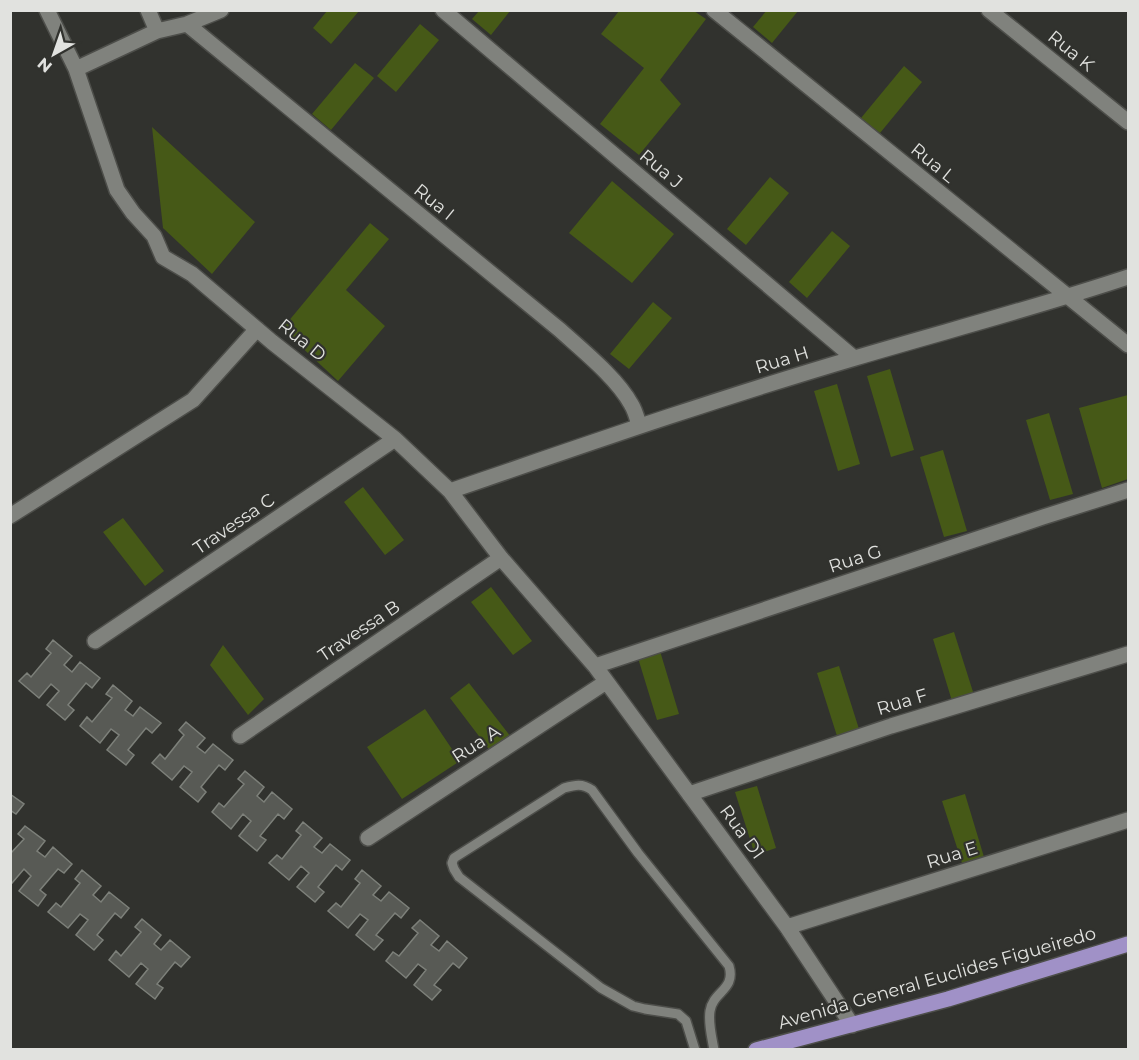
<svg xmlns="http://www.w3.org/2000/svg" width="1139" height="1060" font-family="Montserrat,sans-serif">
  <rect width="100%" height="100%" fill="#31322e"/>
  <path fill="#465917" d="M767,10L798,11L772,43L753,27Z
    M327,11H359L331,44L313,28Z
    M479,11V10L510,11L491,35L472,19Z
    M619,11H694L706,19L660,80L681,104L639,155L600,124L644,68L601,34Z
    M420,24L439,40L396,92L377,76Z
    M355,63L374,78L331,130L312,114Z
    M904,66L922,82L880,133L861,118Z
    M152,127L255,222L212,274L163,228Z
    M770,177L789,193L746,245L727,229Z
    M612,181L674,234L632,283L569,233Z
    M370,223L389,239L346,290L385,326L338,381L282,329Z
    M832,231L850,246L807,298L789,282Z
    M653,302L672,318L629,369L610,354Z
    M890,369L914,450L891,457L867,376Z
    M837,384L860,464L838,471L814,391Z
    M1128,395V479L1102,488L1079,408Z
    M1049,413L1073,494L1050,500L1026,420Z
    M943,450L967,531L944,537L920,457Z
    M363,487L404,540L385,555L344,502Z
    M123,518L164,571L145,586L103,532Z
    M491,587L532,641L513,655L471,602Z
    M954,632L974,695L952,701L933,639Z
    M223,645L264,699L248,715L210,665Z
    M660,651L679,714L657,720L638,658Z
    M839,666L859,729L837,736L817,673Z
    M469,683L511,737L491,752L450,698Z
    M425,709L460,761L402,799L367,747Z
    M757,786L776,848L755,855L735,792Z
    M965,794L984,857L962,863L942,801Z"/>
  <path fill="#585a55" stroke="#7d807a" stroke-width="1.5" d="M53,640L72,656L64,665L72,672L80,662L100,678L92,688L86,683L68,705L74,710L65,720L47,705L59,691L51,684L39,698L19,681L27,673L31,677L51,653L46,649Z
    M113,685L132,701L125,710L133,716L140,707L161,723L152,733L146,728L128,750L134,755L126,765L107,750L119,735L111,729L100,743L80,726L87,717L92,722L112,698L106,694Z
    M186,722L205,738L197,747L205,753L213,744L233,760L225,770L219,765L201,787L206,792L198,802L180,787L192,772L184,766L172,780L152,763L160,754L165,759L184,735L179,730Z
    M245,771L264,787L257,796L264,802L272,792L292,809L284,819L278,814L260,836L266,840L257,851L239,836L251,821L243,814L231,829L212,812L219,803L224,807L244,784L238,779Z
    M10,794L24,804L16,814L10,810Z
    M303,822L322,838L314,847L322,853L330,844L350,860L342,870L336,865L318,887L324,892L315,902L297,887L309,873L301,866L289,880L269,863L277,855L282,859L301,835L296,831Z
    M25,826L45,841L37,851L45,857L53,847L72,864L64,873L58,869L40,890L46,895L38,906L19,891L31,876L24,869L12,883L10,882V854L24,839L18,834Z
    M82,870L101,886L93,895L101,902L109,892L129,908L121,918L115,913L97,935L103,940L94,950L76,935L88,920L80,914L68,928L48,912L56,903L61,907L80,883L75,879Z
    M362,870L381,886L373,895L381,901L389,892L409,908L401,918L395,913L376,935L383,940L374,950L356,935L368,920L360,914L348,928L328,911L336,903L341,907L360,883L355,879Z
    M142,919L161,935L154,944L161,950L170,940L190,957L181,967L175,962L157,984L163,988L155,999L136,984L148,969L141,963L129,977L109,960L116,951L121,956L141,932L135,927Z
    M420,920L439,936L431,945L439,951L447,941L467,958L459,968L453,963L434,985L441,990L432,1000L414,985L426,970L418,964L406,978L386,961L393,952L399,956L418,933L412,928Z"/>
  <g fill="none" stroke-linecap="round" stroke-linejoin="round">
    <defs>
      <path id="lane" d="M695,1050L686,1021L678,1014L645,1009L633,1006L601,988L459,877L454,869L452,863L454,858L564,788C575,785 582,783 592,790L638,853L729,966C736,990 713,991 710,1011C708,1023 712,1038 714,1050"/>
      <path id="street" d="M47,10L76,69L117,190L133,213L154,236L163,257L192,274L272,342L395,439L450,491L501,558L595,666L787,927L852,1025
        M148,10L157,31
        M443,10L854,358
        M714,10L1128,345
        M989,10L1128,122
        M187,24L560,330C582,350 617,378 631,404C635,410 637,418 639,425
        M76,69L157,31L187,24L221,10
        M450,491C584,445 719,398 855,358C946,331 1038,307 1128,277
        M10,516L193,400L257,329
        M95,641L395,439
        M595,666L1043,517L1128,490
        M240,736L501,558
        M689,794L891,726L1128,654
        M368,838L606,682
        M787,927L1128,820"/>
      <path id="primary" d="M756,1050L948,999L1128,944"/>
    </defs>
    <use href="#lane" stroke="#4d4e4a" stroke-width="12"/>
    <use href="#street" stroke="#4d4e4a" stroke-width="18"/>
    <use href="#primary" stroke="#4d4e4a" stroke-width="18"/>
    <use href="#lane" stroke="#80827d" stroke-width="9"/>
    <use href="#street" stroke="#80827d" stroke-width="15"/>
    <use href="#primary" stroke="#a091c7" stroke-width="15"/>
  </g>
  <g text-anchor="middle" stroke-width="4.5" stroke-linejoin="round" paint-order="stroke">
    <g font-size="18" fill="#e1e2df" stroke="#31322e">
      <text transform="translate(1071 51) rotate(39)" y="6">Rua K</text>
      <text transform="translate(933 163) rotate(39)" y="6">Rua L</text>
      <text transform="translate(661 169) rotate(40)" y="6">Rua J</text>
      <text transform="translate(434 202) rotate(39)" y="6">Rua I</text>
      <text transform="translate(302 340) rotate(39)" y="6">Rua D</text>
      <text transform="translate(782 360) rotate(-17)" y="6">Rua H</text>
      <text transform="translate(234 524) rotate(-34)" y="6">Travessa C</text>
      <text transform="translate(855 559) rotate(-18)" y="6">Rua G</text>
      <text transform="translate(359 631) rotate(-34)" y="6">Travessa B</text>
      <text transform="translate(902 702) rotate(-17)" y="6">Rua F</text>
      <text transform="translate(476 744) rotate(-33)" y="6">Rua A</text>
      <text transform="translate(742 832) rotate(54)" y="6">Rua D1</text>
      <text transform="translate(952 855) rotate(-17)" y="6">Rua E</text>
      <text transform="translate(937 978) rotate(-16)" y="6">Avenida General Euclides Figueiredo</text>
    </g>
  </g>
  <rect width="1139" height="1060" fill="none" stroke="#e1e2df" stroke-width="24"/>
  <g transform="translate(54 54) rotate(220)" stroke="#31322e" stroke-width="4.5" paint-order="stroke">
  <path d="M0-4.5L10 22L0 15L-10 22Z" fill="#e1e2df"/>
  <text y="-9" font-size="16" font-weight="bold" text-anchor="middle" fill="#e1e2df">N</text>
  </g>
</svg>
